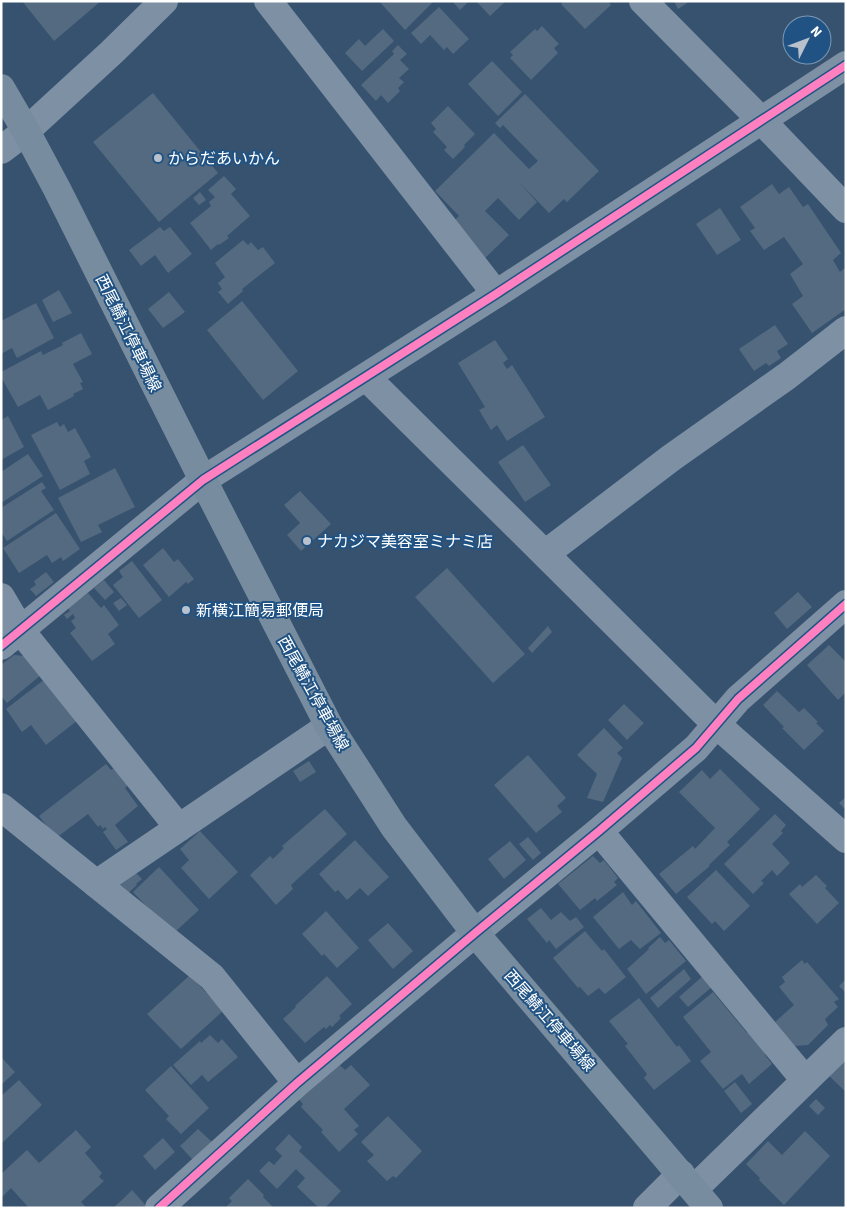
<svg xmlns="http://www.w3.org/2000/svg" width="847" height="1209" font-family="'Source Sans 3','Noto Sans JP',sans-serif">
  <rect width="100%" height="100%" fill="#37526e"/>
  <path fill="#546a80" d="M22,1H101L54,41Z
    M379,1H434L405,30Z
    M452,1H469L460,10Z
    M476,1H506L490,16Z
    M563,1H608L611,5L585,29L561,4Z
    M674,1H690L678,9Z
    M439,7L469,39L453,54L447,47L444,50L430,35L421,44L411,33Z
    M542,26L559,44L554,48L558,53L531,80L510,58L513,55L510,52L535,29L537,31Z
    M383,29L394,41L362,71L345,53L359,39L365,46Z
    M398,45L407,54L400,60L409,69L399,78L404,82L398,88L400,91L388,103L381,95L376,101L361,85L394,54L392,51Z
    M492,61L522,92L498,116L468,84Z
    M153,93L218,173L159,222L93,142Z
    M525,94L599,171L567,202L564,199L549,213L517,180L537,202L519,220L498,198L485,211L509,235L483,260L449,225L459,216L435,191L494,133L529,169L538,161L503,125L500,128L495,123Z
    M448,106L475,134L464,145L465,147L453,159L444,150L447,147L433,132L436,129L431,123Z
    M224,176L236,189L231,194L250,216L227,236L229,238L219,245L218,244L211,250L190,223L211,206L209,202L215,197L208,190Z
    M772,184L779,194L789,187L803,207L808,204L841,253L833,260L840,272L846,267V309L812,333L792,304L803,296L790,274L803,264L784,237L764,250L750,231L755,228L740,207Z
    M200,192L206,200L199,205L193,198Z
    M720,208L741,240L717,255L696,224Z
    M160,227L164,231L170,227L192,254L168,273L155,255L141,266L129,250Z
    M243,240L248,245L251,242L258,250L263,247L275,263L242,289L243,291L228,304L218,292L222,289L218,283L225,277L215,263Z
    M59,290L72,313L53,322L42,300Z
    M169,292L185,312L163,328L148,309Z
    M242,301L298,371L263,400L207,330Z
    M36,303L54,338L17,358L12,348L1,354V321Z
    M775,325L788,344L777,351L781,358L769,366L766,363L754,371L739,349Z
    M81,333L92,354L73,364L83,382L80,383L83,389L73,394L74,396L48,410L40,395L18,407L1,377V372L41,351L43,355L63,345L62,343Z
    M495,340L508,359L503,363L507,369L512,365L545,417L507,441L497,425L491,430L479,410L485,407L458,363Z
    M8,416L24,447L1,460V420Z
    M57,422L60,427L64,424L68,432L75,428L91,457L84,461L90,474L60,490L31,435Z
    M523,445L551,485L525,502L498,462Z
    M28,454L43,476L1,503V472Z
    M115,468L135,507L98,525L102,532L81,542L58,498Z
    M42,482L46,488L41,491L54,510L7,541L1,532V508Z
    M300,491L331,524L301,551L287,535L300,523L284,505Z
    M56,513L80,549L63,561L61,557L52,563L47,555L19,573L3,548Z
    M163,548L174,562L178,559L194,579L188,584L186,582L169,597L143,565Z
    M132,561L162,600L139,618L113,585L123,577L119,571Z
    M447,568L525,654L493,683L415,597Z
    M46,572L54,582L36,596L30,589L36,585L34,581Z
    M104,580L114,592L105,600L94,588Z
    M798,592L812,607L787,629L774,613Z
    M88,593L101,608L104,605L119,625L108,634L115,644L92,661L70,633L76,628L71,621L75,618L73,614L67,619L64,615L70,611L68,608Z
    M121,598L127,605L119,611L113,603Z
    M548,626L552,632L532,653L528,648Z
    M829,645L846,662V692L838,700L807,665Z
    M14,655L26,656L41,675L7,703L1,696V665Z
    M45,679L78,720L46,745L31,725L22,732L6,709Z
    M777,691L799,712L804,708L818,722L816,723L824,731L804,750L782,728L784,727L763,705Z
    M624,704L644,723L627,740L608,720Z
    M604,728L623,748L617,753L622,758L603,802L587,798L597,774L577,755Z
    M528,755L566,798L557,806L562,812L536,833L494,785Z
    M309,761L316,772L300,782L293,771Z
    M106,764L111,770L116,767L130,784L125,788L138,806L115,825L128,842L116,850L103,832L107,829L105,827L103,829L100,825L98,827L88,814L56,838L39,816Z
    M720,769L760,809L727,842L730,845L709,865L710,866L676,894L659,874L693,846L695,849L715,828L679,792L702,770L710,779Z
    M846,797V810L839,803Z
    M325,809L347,834L291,885L293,889L276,905L250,875L270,856L273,859L284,848L282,846Z
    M775,814L786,825L781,831L783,833L772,844L790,863L777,876L772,870L761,881L764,883L753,894L724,864Z
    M200,831L238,872L209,899L181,868L189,860L180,849Z
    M528,837L541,853L533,860L519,844Z
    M355,840L389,877L368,896L360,888L347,900L338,890L335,892L319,874Z
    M510,841L526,860L504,879L488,859Z
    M593,856L600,863L604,860L618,878L614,882L617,885L597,901L595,898L580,910L558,884Z
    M159,867L199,910L176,931L170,925L168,926L158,919L133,892Z
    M716,870L750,906L724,931L715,921L712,924L687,897Z
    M134,871L142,879L136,884L137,885L126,895L118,886Z
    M816,875L827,886L825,888L839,903L817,924L789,894L800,884L802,887Z
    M623,892L632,905L636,901L661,933L640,949L631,940L619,949L593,917Z
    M541,908L551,920L561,912L570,921L576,917L584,927L556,949L549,940L547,943L527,919Z
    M326,911L359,948L337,968L324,954L322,956L302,934Z
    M388,923L413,951L393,969L368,940Z
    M585,931L602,951L604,949L626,977L605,994L599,988L588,996L580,987L578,988L553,958Z
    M660,937L665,943L669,940L686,961L646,994L627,969L649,949L648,948Z
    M802,960L805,964L807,962L839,999L834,1002L838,1007L825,1019L828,1025L808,1045L794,1046L775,1022L794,1005L779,987L785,982L782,977Z
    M684,969L691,979L658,1008L650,998Z
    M190,975L223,1011L181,1049L147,1014Z
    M327,976L352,1004L339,1016L341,1018L332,1027L330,1025L326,1029L324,1027L305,1043L283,1019L296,1007L295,1006Z
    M703,976L712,987L688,1007L679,997Z
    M846,979V993L839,986Z
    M713,992L747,1033L749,1032L767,1053L765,1055L772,1064L749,1084L742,1074L723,1089L700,1061L711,1052L683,1017Z
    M639,998L677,1047L679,1045L691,1061L654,1090L644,1078L647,1074L625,1046L628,1044L609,1021Z
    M210,1035L218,1043L222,1039L238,1057L208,1082L202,1075L191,1085L173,1065L200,1041L201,1043Z
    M846,1055V1092L827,1074Z
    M1,1057L15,1072L1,1085Z
    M336,1062L345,1070L351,1065L370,1085L344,1109L359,1126L354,1130L358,1134L339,1152L321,1132L323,1130L301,1107L303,1104L295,1095Z
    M171,1066L209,1108L181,1134L166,1119L169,1116L145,1090Z
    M19,1080L42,1105L1,1144V1096Z
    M735,1082L752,1104L741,1113L724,1091Z
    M816,1099L825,1108L818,1115L809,1106Z
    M388,1116L422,1151L396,1178L393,1176L387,1181L367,1161L374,1155L361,1142Z
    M198,1129L212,1142L193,1160L180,1146Z
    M76,1130L91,1147L85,1153L102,1173L99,1177L104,1181L81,1202L87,1208H29L11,1188L1,1198V1174L27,1150L39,1163Z
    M805,1131L830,1156L784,1205L759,1180L760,1178L746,1164L768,1141L782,1155Z
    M289,1134L302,1147L299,1151L341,1191L325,1208H319L297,1187L305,1178L296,1169L277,1189L259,1171L269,1161L274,1165L282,1156L275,1149Z
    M163,1138L175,1152L155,1170L143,1156Z
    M248,1179L264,1195L263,1197L274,1208H225L232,1201L229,1198Z
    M132,1190L148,1208H113L124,1198Z"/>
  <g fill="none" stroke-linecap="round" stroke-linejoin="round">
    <path stroke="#7d90a4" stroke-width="28" d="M268,1L496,294
      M643,1L761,120L846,209
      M1,150L26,131L112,52L164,1
      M366,377L545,554L716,724L846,839
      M545,554L671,458L787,376L846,330
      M1,597L21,631L179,828
      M1,646L203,480
      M1,807L212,977L297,1083
      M599,831L805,1080
      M96,884L329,726
      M694,1189L846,1041
      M159,1208L297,1083L475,933L599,831L696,748L738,699L846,604
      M647,1208L681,1174"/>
    <path stroke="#7d90a4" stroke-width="28" d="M203,480L496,294L846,65"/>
    <path stroke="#788c9f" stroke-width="28" d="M1,88L26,131L57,189L203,480L329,726L394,827L475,933L709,1208"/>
    <defs>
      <path id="cycleway" d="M1,646L203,480L496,294L846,65
        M159,1208L297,1083L475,933L599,831L696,748L738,699L846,604"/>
    </defs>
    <use href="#cycleway" stroke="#205384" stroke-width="11"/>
    <use href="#cycleway" stroke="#ff80c0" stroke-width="8"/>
  </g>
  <g fill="#b9c2cc" stroke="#205384" stroke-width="2">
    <circle cx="158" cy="158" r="5"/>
    <circle cx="307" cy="541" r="5"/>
    <circle cx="186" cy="610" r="5"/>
  </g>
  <g text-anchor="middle" stroke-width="4" stroke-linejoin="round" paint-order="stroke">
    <g font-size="16" fill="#fff" stroke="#205384" text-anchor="start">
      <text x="168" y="164">からだあいかん</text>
      <text x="317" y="547">ナカジマ美容室ミナミ店</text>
      <text x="196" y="616">新横江簡易郵便局</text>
    </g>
    <g font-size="16" fill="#fff" stroke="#205384">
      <text transform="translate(129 333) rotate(64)" y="6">西尾鯖江停車場線</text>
      <text transform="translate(314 693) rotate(61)" y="6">西尾鯖江停車場線</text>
      <text transform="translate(550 1020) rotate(49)" y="6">西尾鯖江停車場線</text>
    </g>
  </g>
  <rect width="847" height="1209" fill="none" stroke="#ffffff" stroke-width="5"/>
  <g transform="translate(807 40) rotate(48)"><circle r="24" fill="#205384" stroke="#7998b5"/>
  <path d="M0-4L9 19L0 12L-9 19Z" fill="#b9c2cc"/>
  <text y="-8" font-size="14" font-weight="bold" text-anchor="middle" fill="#ffffff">N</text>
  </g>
</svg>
